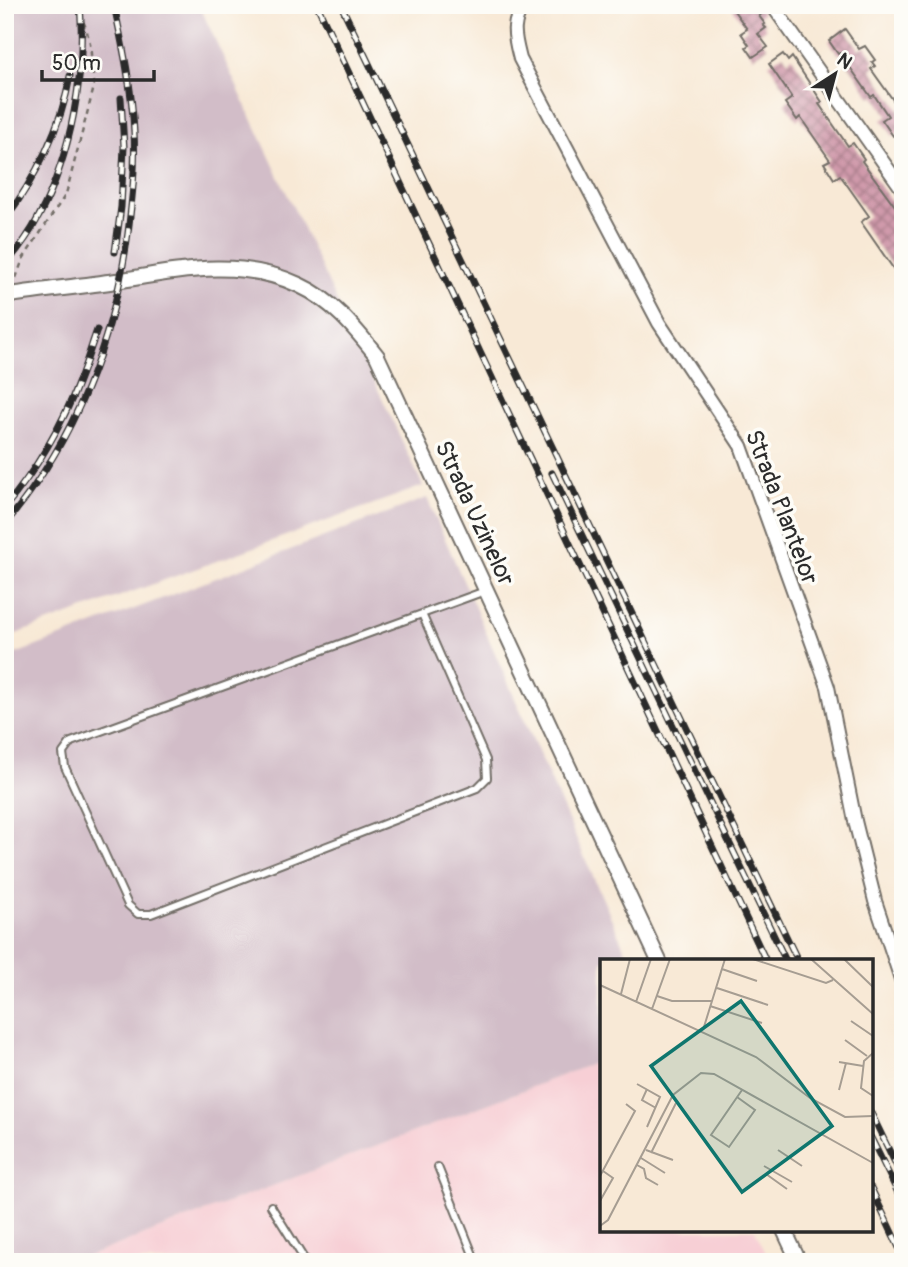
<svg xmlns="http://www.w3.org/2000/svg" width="908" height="1267" font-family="Pangolin,sans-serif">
  <defs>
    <pattern id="building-cross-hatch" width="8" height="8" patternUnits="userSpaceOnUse" patternTransform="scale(1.75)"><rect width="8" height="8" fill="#d09aab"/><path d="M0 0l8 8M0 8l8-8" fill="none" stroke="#a97e8b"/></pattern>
  </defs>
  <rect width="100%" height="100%" fill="#fdfcf7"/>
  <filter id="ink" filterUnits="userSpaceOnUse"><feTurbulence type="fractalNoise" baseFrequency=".0143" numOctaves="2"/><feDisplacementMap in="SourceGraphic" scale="14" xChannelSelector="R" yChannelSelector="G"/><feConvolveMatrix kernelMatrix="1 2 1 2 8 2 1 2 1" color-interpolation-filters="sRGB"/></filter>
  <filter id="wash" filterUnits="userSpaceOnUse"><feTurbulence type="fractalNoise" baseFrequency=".00686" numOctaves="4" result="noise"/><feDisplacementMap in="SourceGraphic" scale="28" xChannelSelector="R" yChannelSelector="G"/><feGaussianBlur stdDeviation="1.57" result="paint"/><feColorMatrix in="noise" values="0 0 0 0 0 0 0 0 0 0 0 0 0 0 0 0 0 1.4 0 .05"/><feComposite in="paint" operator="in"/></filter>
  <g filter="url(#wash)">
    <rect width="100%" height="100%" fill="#f8e9d6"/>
    <path fill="#f7cfd5" d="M602,1060V1230H755L770,1262H73Z"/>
    <path fill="#d2bdc8" d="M5,5H199L423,486L5,638Z
      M427,498L630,961H602V1060L73,1262H5V658Z"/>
    <g id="blocks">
      <path fill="url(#building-cross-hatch)" d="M730,5H757L763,13L759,16L765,24L763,25L766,28L758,34L768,47L753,57L746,47L749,45L741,33L747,29Z
        M845,29L859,49L865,46L875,60L872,62L875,66L871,69L903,114V130L893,136L882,120L888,116L874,95L871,97L840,53L838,54L829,41Z
        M783,54L788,61L792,57L822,102L819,104L848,146L853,143L864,159L862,161L903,217V265L895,271L861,222L869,216L840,175L834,179L824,163L830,160L800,117L797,120L785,103L792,98L769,64Z"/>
    </g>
  </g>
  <g filter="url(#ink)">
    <use href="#blocks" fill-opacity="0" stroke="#736e67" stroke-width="2"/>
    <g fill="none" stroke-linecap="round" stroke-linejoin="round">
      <defs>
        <path id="service" d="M422,614L486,760L487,778L477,788L151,914H138L128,905L65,767L63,753L71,742L485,591
          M438,1167L476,1262
          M271,1206L306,1262"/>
        <path id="minor" d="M526,5C509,21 515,39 520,59L659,323L741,446L828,687L855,821L875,901L903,985
          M772,5L903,190"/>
        <path id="tertiary" d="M5,297L10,295C45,290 81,286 116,281C178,271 240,257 299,285C332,300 355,328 377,356L659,961
          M784,1230L799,1262"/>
      </defs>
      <use href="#service" stroke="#736e67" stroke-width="10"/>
      <use href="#minor" stroke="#736e67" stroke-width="16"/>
      <use href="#tertiary" stroke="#736e67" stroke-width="18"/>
      <path stroke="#736e67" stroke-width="2.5" stroke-dasharray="5 5" stroke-linecap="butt" d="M16,278L23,259L66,194L94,87L90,43L86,28L80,14L71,5"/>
      <use href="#service" stroke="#fff" stroke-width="6"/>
      <use href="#minor" stroke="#fff" stroke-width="12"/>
      <use href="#tertiary" stroke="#fff" stroke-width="14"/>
      <defs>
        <path id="rail" d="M317,5L766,961
          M341,5L798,961
          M5,219C35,180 62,125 70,76
          M115,252L121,207L124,147L121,98
          M5,265C18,250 30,234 39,216C71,156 86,73 80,5
          M552,473L786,961
          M5,507C35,472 63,424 79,381C86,364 91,347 97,330
          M5,524C75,442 114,339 128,233C132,200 136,166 134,132C132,89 123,47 114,5
          M871,1113L903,1179
          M871,1138L903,1203
          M871,1188L903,1256"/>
      </defs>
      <use href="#rail" stroke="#2b2b2b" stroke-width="7"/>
      <use href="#rail" stroke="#fdfcf7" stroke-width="4.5" stroke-dasharray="13" stroke-linecap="butt"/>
    </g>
  </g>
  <g text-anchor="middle" stroke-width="7" stroke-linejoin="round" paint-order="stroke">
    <g font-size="24" fill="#2b2b2b" stroke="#fdfcf7">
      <text transform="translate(782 507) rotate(69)" y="8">Strada Plantelor</text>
      <text transform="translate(475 513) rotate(65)" y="8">Strada Uzinelor</text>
    </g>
  </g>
  <g transform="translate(600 959)">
    <rect width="273" height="273" fill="#f8e9d6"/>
    <path fill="none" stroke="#a69d92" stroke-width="2" d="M153,0L226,24L233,21M211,0L273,55M244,0L273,28M122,10L157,22M0,26L156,98L210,139L245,158L273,157M117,29L168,46M21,35L30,0M57,37L72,42H112M36,43L51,0M110,47L162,64M52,50L70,0M251,62L273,77M103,71L125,0M245,81L267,97M273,94L264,102L261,129L273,137M239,103L263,107M37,125L60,138L47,168M47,130L42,141L56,149M239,131L246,104M137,138L155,151L129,188L111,176L142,131M46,191L73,201M178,191L202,207M51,194L76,144M41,199L65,214M37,206L44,210L46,219L58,226M164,207L192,223M166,215L187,230M0,217L35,152L26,145M0,242L13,219L3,212M0,267L8,261L73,136L101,114L114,115L273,204"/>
    <path fill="#0f766e" fill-opacity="0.15" stroke="#0f766e" stroke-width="3.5" d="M141,42L232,167L142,233L51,107Z"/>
    <rect width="273" height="273" fill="none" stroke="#2b2b2b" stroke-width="3.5"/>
  </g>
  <rect width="908" height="1267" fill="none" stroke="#fdfcf7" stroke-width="28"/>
  <g transform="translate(835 74) rotate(36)" stroke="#fdfcf7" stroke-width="5" paint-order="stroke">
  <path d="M0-5L12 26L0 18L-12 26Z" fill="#2b2b2b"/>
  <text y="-10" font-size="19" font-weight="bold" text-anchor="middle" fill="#2b2b2b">N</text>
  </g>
  <path d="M42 70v10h112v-10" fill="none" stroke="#2b2b2b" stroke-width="3.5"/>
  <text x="52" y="70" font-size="21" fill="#2b2b2b" stroke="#fdfcf7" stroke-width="5" paint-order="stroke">50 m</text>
</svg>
